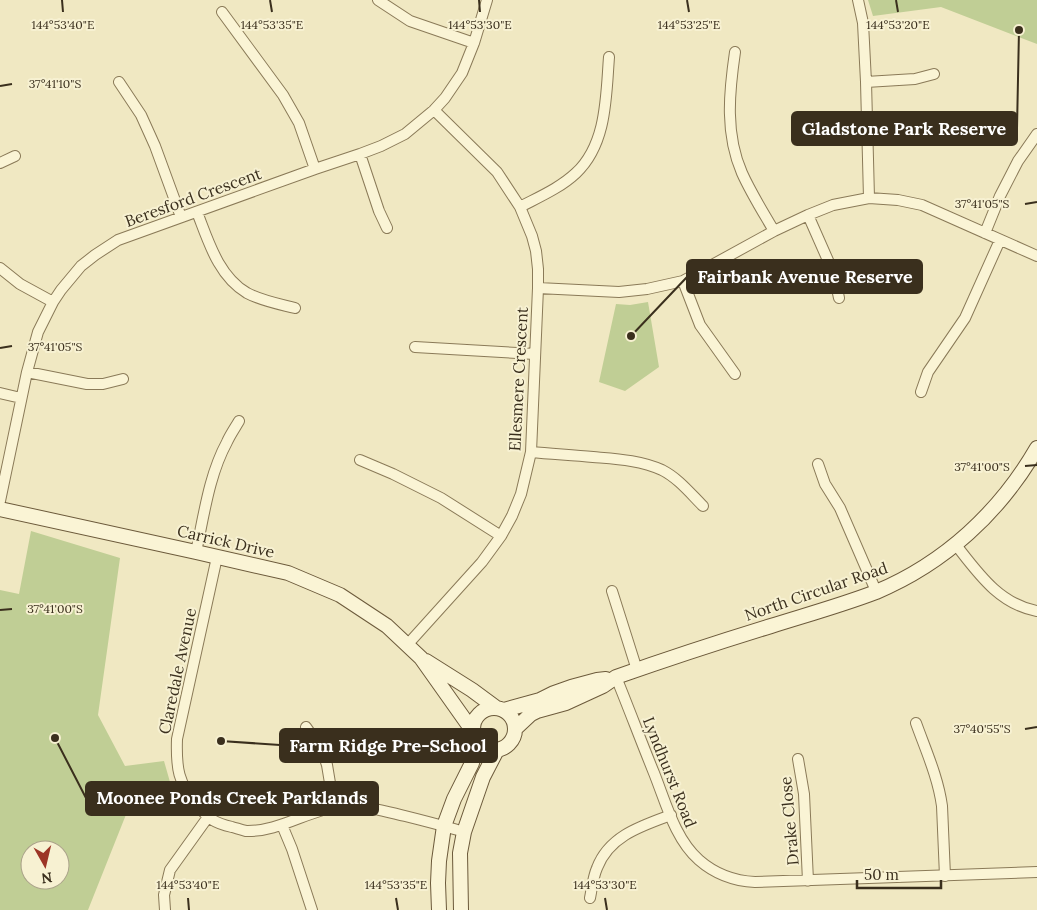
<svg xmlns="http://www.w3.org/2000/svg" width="1037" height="910" font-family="Lora,serif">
  <rect width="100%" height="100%" fill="#f0e8c2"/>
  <path fill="#c0ce95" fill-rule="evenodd" d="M868,0H1037V44L941,7L873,16Z
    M648,302L659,367L625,391L599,382L616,304L630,305Z
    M31,531L120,558L98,715L125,766L164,761L170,782L131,802L88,910H0V590L19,594ZM30,850H60V880H30Z"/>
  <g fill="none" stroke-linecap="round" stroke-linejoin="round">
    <defs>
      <path id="street" d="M378,0L410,21L474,43
        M858,0L863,23L866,82L869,198
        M222,12L283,95L299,123L315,169
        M735,52C729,93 725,134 742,173C751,193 763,212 774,231
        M119,82L141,115L155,146L181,217
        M866,82L915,79L934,74
        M360,154L379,211L387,228
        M0,163L15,156
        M520,207C539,197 560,188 576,173C607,144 606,96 609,57
        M197,212C208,240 218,276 247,293C262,301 279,304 295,308
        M808,215L834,274L839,298
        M985,233L1000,196L1018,161L1037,134
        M0,268L20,284L53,302
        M683,281L700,325L735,374
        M538,288L619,292L647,289L683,281L774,231L808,215L833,205L869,198L898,200L922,205L1037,256
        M415,347L535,354
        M27,372L87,384H103L123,379
        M921,392L928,372L965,318L1000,240
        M0,393L21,398
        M531,452C552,454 572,455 593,457C616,459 640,460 662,470C678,478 690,493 703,506
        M360,460L393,474L441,498L501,536
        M818,464L825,484L840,508L876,591
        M0,501L27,372L38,332L53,302L61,290L81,266L95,255L118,240L315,169L360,154L381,146L405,134L434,110L445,98L462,73L474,43L487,0
        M956,545C978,573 999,604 1037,611
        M196,552C204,515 209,475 227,442C230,435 235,428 239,421
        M217,557L177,739C176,768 178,783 197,805C209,819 214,823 232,827C236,828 241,830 246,831C284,832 315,804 353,806C371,807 388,812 405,816C425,821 445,826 464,832
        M612,591L637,670
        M408,644L482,562L501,536L512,516L521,494L531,452L538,288V269L536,251L532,236L520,207L497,172L434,110
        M616,677C629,709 641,741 654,773C666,803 675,839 699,860C715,874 734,881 755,882L1037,872
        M916,723C926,751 938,777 942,806L945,876
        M306,727L322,750L327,765L334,807
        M798,759L804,794L808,881
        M282,825L292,849L312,910
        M590,898C592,888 593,877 597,868C609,836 641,826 671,815
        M165,910L164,895L170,870L208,817"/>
      <path id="secondary" d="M0,509L196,552L288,573L340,595L387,626L421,658L472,730
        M426,661L472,690L495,707
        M473 729a21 21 0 1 1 42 0a21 21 0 1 1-42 0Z
        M504,710L540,700L554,693L571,687L597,680L606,679
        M515,729L531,714L537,711L566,703L603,686L616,677C667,659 719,642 771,626C806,615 842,605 876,592C945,563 1000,512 1037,448
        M439,910L438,883L439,861L444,826L454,799L472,763L475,752L474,738
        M461,910L460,853L464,832L483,777L497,750"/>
    </defs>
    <use href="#street" stroke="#8a7a58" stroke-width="12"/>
    <use href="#secondary" stroke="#6c5a3b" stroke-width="16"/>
    <use href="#street" stroke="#faf4d5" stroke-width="10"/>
    <use href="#secondary" stroke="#faf4d5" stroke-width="14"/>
  </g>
  <path fill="none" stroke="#3a2f1d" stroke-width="2" d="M62,0L63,12M270,0L272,12M479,0L480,12M687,0L689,12M896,0L898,12M0,86L12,84M1025,204L1037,202M0,348L12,346M1025,466L1037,465M0,610L12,609M1025,729L1037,727M188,898L189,910M396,898L398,910M605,898L607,910"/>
  <g text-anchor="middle" stroke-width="4" stroke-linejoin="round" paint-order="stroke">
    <g font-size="16" fill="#3a2f1d" stroke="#f7f1d2">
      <text transform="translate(193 197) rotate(-20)" y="6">Beresford Crescent</text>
      <text transform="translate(518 379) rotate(-87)" y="6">Ellesmere Crescent</text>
      <text transform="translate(226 541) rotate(13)" y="6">Carrick Drive</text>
      <text transform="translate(816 591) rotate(-19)" y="6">North Circular Road</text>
      <text transform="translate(177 671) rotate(-78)" y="6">Claredale Avenue</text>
      <text transform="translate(670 772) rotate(68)" y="6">Lyndhurst Road</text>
      <text transform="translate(789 821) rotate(-95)" y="6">Drake Close</text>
    </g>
  </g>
  <g font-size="12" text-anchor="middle" fill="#3a2f1d" stroke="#f7f1d2" stroke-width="4" stroke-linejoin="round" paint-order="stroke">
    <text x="63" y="29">144°53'40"E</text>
    <text x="272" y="29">144°53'35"E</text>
    <text x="480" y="29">144°53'30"E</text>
    <text x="689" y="29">144°53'25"E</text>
    <text x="898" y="29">144°53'20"E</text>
    <text x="55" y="88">37°41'10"S</text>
    <text x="982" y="208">37°41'05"S</text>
    <text x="55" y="351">37°41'05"S</text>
    <text x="982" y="471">37°41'00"S</text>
    <text x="55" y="613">37°41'00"S</text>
    <text x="982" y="733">37°40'55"S</text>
    <text x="188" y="889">144°53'40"E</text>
    <text x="396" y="889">144°53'35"E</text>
    <text x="605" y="889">144°53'30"E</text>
  </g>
  <path fill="none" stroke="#3a2f1d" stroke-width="2" d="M1019 30L1017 128M631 336L687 277M221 741L280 745M55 738L86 798"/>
  <g fill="#3a2f1d" stroke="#f7f1d2" stroke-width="2">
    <circle cx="1019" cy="30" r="5"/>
    <circle cx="631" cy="336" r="5"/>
    <circle cx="221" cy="741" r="5"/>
    <circle cx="55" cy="738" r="5"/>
  </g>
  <g fill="#3a2f1d" stroke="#3a2f1d" stroke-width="2">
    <rect x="792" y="112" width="225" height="33" rx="5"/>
    <rect x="687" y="260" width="235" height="33" rx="5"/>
    <rect x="280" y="729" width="217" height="33" rx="5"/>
    <rect x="86" y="782" width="292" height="33" rx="5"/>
  </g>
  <g font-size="18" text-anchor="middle" font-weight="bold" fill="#fff">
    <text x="904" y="135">Gladstone Park Reserve</text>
    <text x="805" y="283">Fairbank Avenue Reserve</text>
    <text x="388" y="752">Farm Ridge Pre-School</text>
    <text x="232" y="804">Moonee Ponds Creek Parklands</text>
  </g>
  <g transform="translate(45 865) rotate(172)"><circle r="24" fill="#f7f1d2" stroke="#aba38a"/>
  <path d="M0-4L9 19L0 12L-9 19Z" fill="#9c3526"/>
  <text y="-8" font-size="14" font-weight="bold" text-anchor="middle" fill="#3a2f1d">N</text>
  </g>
  <path d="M857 880v8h84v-8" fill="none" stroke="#3a2f1d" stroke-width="2.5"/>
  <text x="864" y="880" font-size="15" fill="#3a2f1d" stroke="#f7f1d2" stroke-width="4" paint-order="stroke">50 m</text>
</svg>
